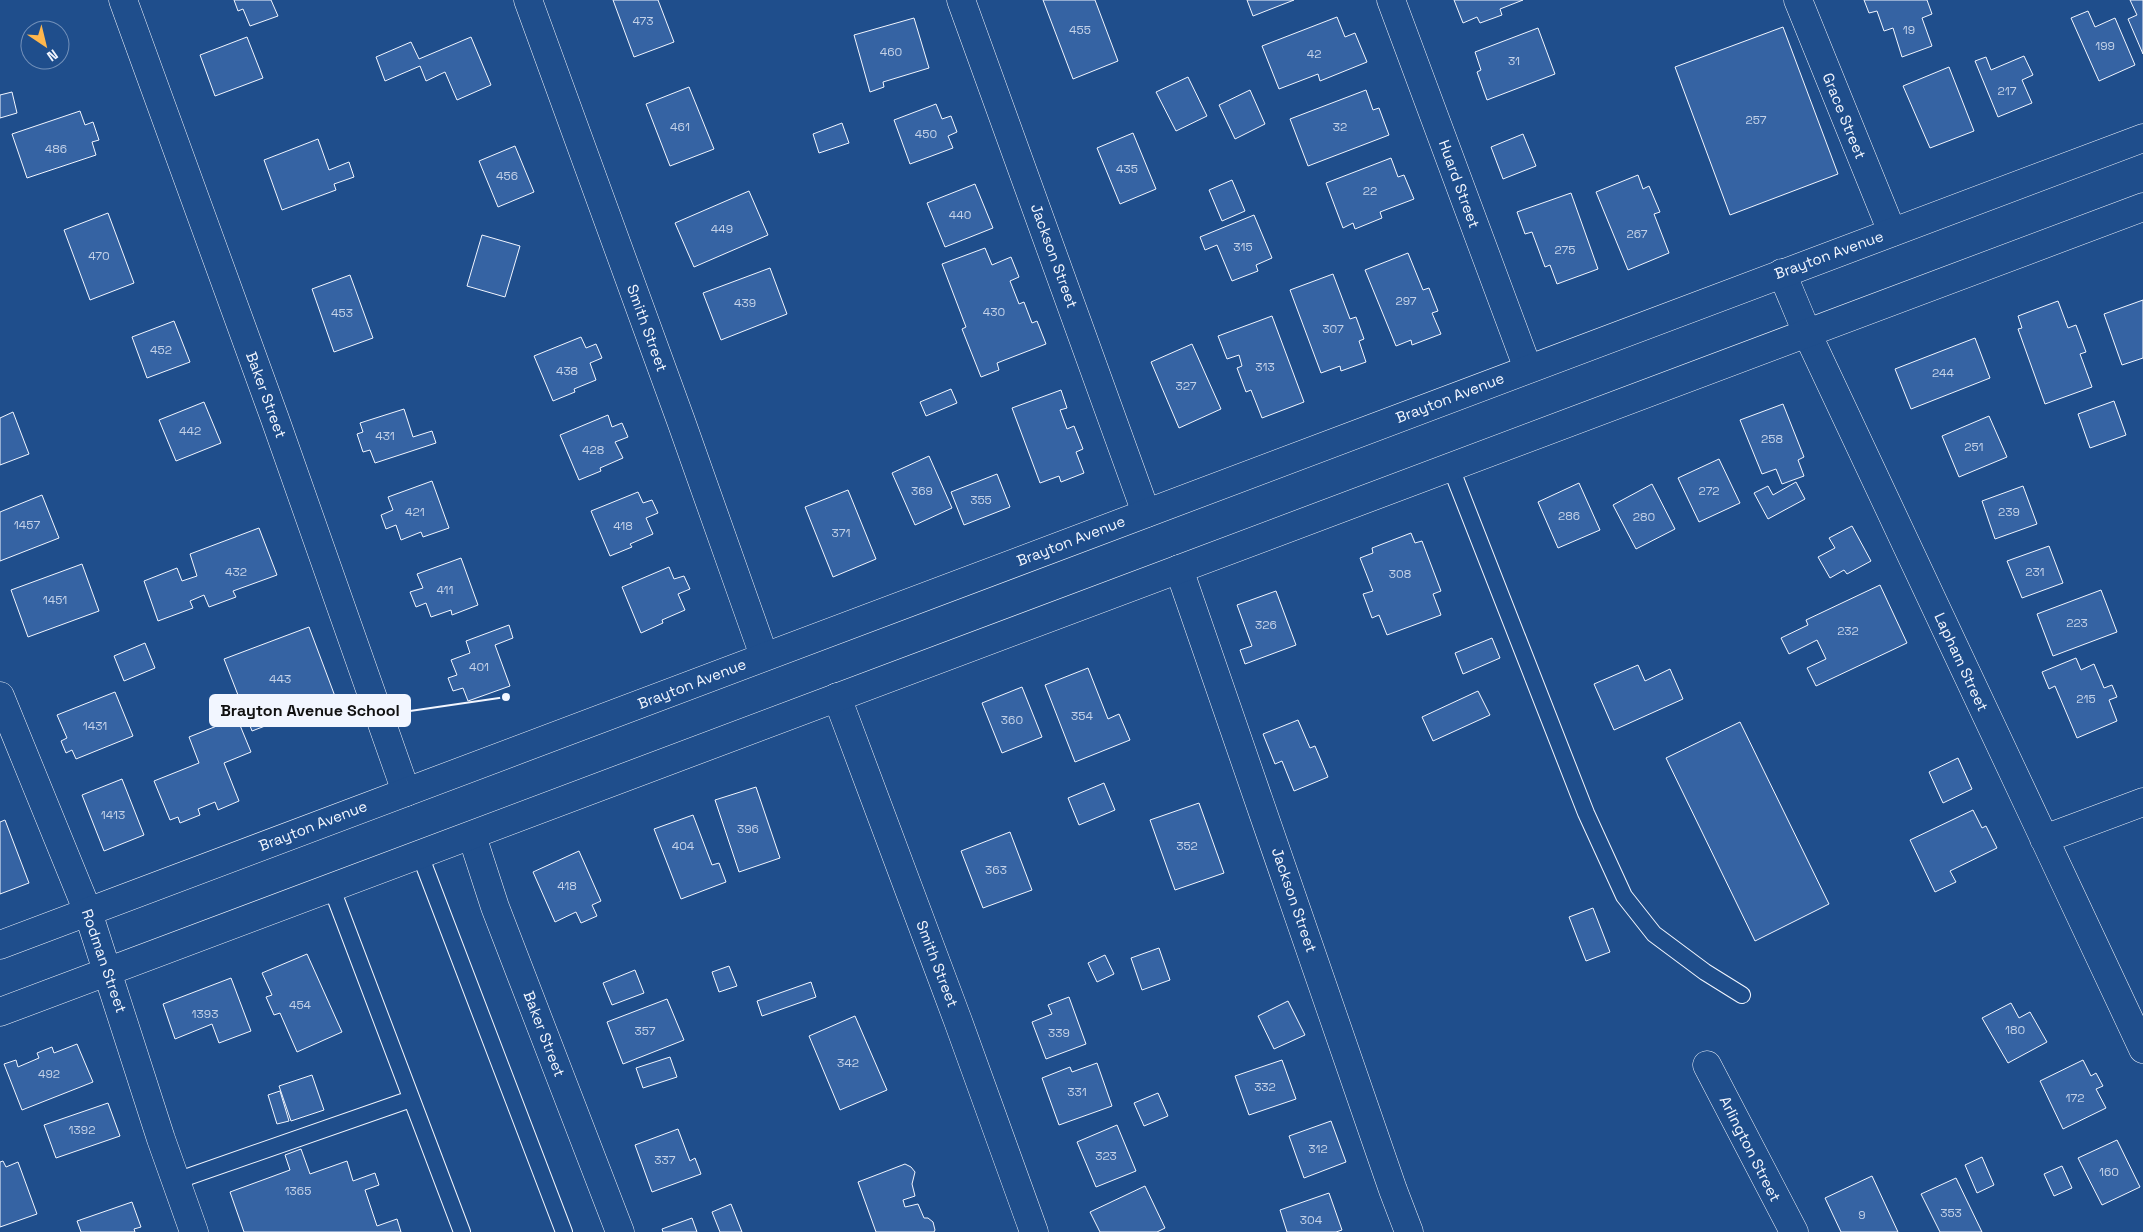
<svg xmlns="http://www.w3.org/2000/svg" width="2143" height="1232" font-family="'Space Grotesk',sans-serif">
  <rect width="100%" height="100%" fill="#1f4e8c"/>
  <path fill="#3563a3" stroke="#f2f6ff" d="M234,0H271L278,16L250,26L243,9L238,11Z
    M613,0H658L674,42L634,57Z
    M1043,0H1095L1118,61L1073,79Z
    M1247,0H1294L1253,16Z
    M1454,0H1523L1500,9L1502,15L1480,23L1477,17L1463,23Z
    M1864,0H1927L1932,14L1922,18L1932,46L1902,57L1893,28L1884,31L1877,11L1869,13Z
    M2130,0H2143V54L2128,19L2137,15Z
    M2088,11L2095,27L2115,18L2135,65L2099,81L2071,18Z
    M1337,17L1345,37L1355,33L1367,62L1320,81L1318,74L1279,89L1262,46Z
    M914,18L929,68L883,82L884,87L870,92L854,35Z
    M1783,27L1838,174L1730,215L1675,67Z
    M1538,28L1555,74L1487,100L1477,72L1481,70L1475,52Z
    M247,37L263,78L215,96L200,55Z
    M471,37L491,85L457,100L445,72L426,81L420,66L385,81L376,57L411,42L419,59Z
    M2024,56L2033,75L2022,80L2032,103L1998,117L1975,61L1986,57L1991,70Z
    M1949,67L1974,131L1930,148L1903,86Z
    M1188,77L1207,116L1176,131L1156,92Z
    M689,87L714,149L670,166L646,104Z
    M1250,90L1265,124L1235,139L1219,105Z
    M1366,90L1373,110L1379,108L1389,135L1308,166L1290,119Z
    M12,92L17,113L0,118V95Z
    M936,104L942,119L951,116L957,132L948,136L953,148L910,164L894,120Z
    M80,111L85,125L93,122L99,140L92,142L96,155L27,178L12,134Z
    M842,123L849,143L819,153L813,134Z
    M1133,133L1156,189L1120,204L1097,148Z
    M1523,134L1536,166L1503,179L1491,147Z
    M318,139L329,170L349,162L354,177L334,184L336,190L282,210L264,160Z
    M515,146L534,192L498,207L479,161Z
    M1391,158L1398,177L1404,175L1414,199L1380,212L1382,218L1355,229L1353,223L1343,228L1326,183Z
    M1638,175L1643,189L1649,186L1660,212L1654,214L1669,253L1628,270L1596,192Z
    M1232,180L1245,211L1222,221L1209,190Z
    M975,184L993,228L945,247L927,203Z
    M749,191L768,235L694,267L675,223Z
    M1571,193L1598,269L1557,284L1550,265L1545,267L1532,232L1525,234L1517,212Z
    M108,213L134,283L90,300L64,230Z
    M1254,215L1272,258L1256,265L1258,271L1232,281L1217,245L1205,250L1200,237Z
    M482,235L520,246L505,297L467,286Z
    M985,248L992,265L1011,257L1019,277L1010,281L1019,304L1024,302L1032,323L1037,321L1046,344L997,363L999,370L981,377L962,329L966,327L942,264Z
    M1408,253L1423,290L1429,288L1438,311L1432,313L1441,334L1412,345L1411,340L1396,346L1365,270Z
    M770,268L787,314L721,340L703,293Z
    M1333,274L1350,319L1356,317L1364,339L1359,341L1366,362L1341,371L1340,366L1321,373L1290,290Z
    M350,275L373,338L334,352L312,289Z
    M2143,300V358L2122,365L2104,314Z
    M2058,301L2068,328L2076,325L2086,352L2080,354L2092,387L2045,404L2018,329L2022,328L2018,316Z
    M1272,316L1304,402L1262,418L1251,390L1246,392L1237,368L1242,366L1239,355L1227,359L1218,336Z
    M174,321L190,362L147,378L132,337Z
    M581,337L586,348L596,344L602,358L590,363L596,380L574,389L575,392L553,401L534,356Z
    M1975,338L1990,378L1911,409L1895,369Z
    M1192,344L1221,409L1179,428L1151,362Z
    M951,389L957,403L926,416L920,402Z
    M1061,390L1067,408L1060,410L1067,429L1074,426L1083,449L1076,452L1084,473L1061,482L1059,476L1040,483L1012,408Z
    M2114,401L2126,435L2090,448L2078,414Z
    M204,402L221,443L176,461L159,420Z
    M1783,404L1804,457L1798,460L1804,476L1782,484L1776,469L1762,474L1740,420Z
    M404,409L413,437L432,431L436,443L375,463L370,450L363,452L357,434L363,432L360,423Z
    M13,412L29,454L0,465V418Z
    M608,415L612,427L622,423L628,437L615,442L623,458L600,468L601,471L579,480L560,435Z
    M1989,416L2007,457L1959,477L1942,436Z
    M929,456L952,508L915,525L892,473Z
    M1719,459L1740,503L1699,522L1678,478Z
    M997,474L1010,507L964,525L951,492Z
    M432,481L449,528L423,537L421,532L401,540L396,525L386,529L381,515L393,510L388,497Z
    M1796,482L1805,499L1768,519L1754,493L1768,486L1773,495Z
    M1579,483L1600,530L1558,548L1538,502Z
    M1652,484L1675,529L1636,549L1613,505Z
    M2023,486L2037,524L1995,539L1982,501Z
    M848,490L876,559L833,577L805,507Z
    M638,492L643,503L652,500L658,513L646,518L653,534L630,544L632,547L610,556L591,511Z
    M42,495L59,538L0,561V512Z
    M1852,526L1871,561L1847,574L1844,570L1830,578L1818,557L1835,548L1829,538Z
    M259,528L277,575L233,591L236,597L209,607L204,595L190,601L193,608L158,621L144,581L177,568L182,581L197,576L190,554Z
    M1411,533L1415,543L1422,541L1441,591L1433,594L1441,615L1387,635L1379,615L1372,618L1363,594L1373,591L1360,558L1373,553L1372,548Z
    M2049,546L2063,583L2022,598L2007,561Z
    M461,558L478,605L452,615L451,610L431,617L426,603L416,607L410,592L423,588L417,574Z
    M82,564L99,611L28,637L11,590Z
    M669,567L674,579L684,576L690,589L678,594L685,610L662,620L663,623L641,633L622,587Z
    M1880,585L1907,643L1816,686L1807,668L1826,659L1817,640L1789,654L1781,638L1808,625L1806,620Z
    M2101,590L2117,632L2053,656L2037,614Z
    M1276,591L1296,645L1245,664L1240,650L1252,646L1237,605Z
    M509,625L513,638L495,645L510,686L468,701L463,688L453,691L448,678L457,675L451,660L470,653L466,641Z
    M309,627L336,699L252,731L224,659Z
    M1492,638L1500,658L1463,674L1455,653Z
    M145,643L155,668L124,681L114,656Z
    M2076,658L2081,670L2094,664L2104,688L2112,685L2117,697L2109,700L2117,721L2077,738L2055,686L2049,689L2042,672Z
    M1638,665L1645,681L1670,669L1683,699L1614,730L1594,684Z
    M1088,668L1108,719L1119,714L1130,740L1075,762L1045,685Z
    M1022,687L1042,737L1002,753L982,703Z
    M1478,691L1490,715L1433,741L1422,717Z
    M115,692L133,736L76,759L72,750L66,753L61,741L67,738L57,715Z
    M237,718L251,752L224,763L239,801L218,810L215,802L198,809L200,815L180,823L178,817L170,820L154,781L199,763L189,737Z
    M1298,720L1310,748L1315,746L1328,777L1294,791L1282,761L1275,764L1263,734Z
    M1740,722L1829,904L1755,941L1666,758Z
    M1958,758L1972,789L1943,803L1929,772Z
    M122,779L144,835L104,851L82,795Z
    M1104,783L1115,810L1079,825L1068,798Z
    M756,787L780,858L739,872L715,800Z
    M1199,803L1224,873L1175,890L1150,820Z
    M1973,810L1982,828L1986,826L1997,848L1950,871L1956,882L1935,892L1910,840Z
    M693,815L712,865L719,863L726,882L681,899L654,829Z
    M5,820L29,883L0,894V822Z
    M1010,832L1032,890L983,908L961,851Z
    M579,851L601,901L592,905L597,916L581,923L576,912L555,922L533,872Z
    M1593,908L1610,952L1586,961L1569,917Z
    M1159,948L1170,980L1142,990L1131,958Z
    M307,954L342,1032L297,1052L280,1013L274,1015L266,997L272,995L262,973Z
    M1105,955L1114,974L1097,982L1088,963Z
    M729,966L737,986L719,992L712,972Z
    M635,970L644,993L612,1005L603,983Z
    M231,978L251,1031L219,1043L212,1024L175,1039L163,1004Z
    M811,982L816,997L762,1016L757,1001Z
    M1069,997L1086,1044L1046,1059L1032,1022L1052,1014L1048,1005Z
    M667,999L684,1040L623,1064L607,1022Z
    M1288,1001L1305,1035L1274,1049L1258,1016Z
    M2011,1003L2019,1018L2030,1012L2047,1042L2008,1063L1982,1018Z
    M855,1016L887,1090L840,1110L809,1036Z
    M77,1044L93,1082L22,1110L4,1064L16,1060L18,1067L39,1058L37,1053L52,1047L54,1053Z
    M670,1057L677,1077L643,1088L636,1068Z
    M1282,1060L1296,1099L1249,1115L1235,1076Z
    M2083,1060L2091,1076L2096,1073L2103,1086L2096,1089L2106,1108L2063,1129L2040,1081Z
    M1097,1063L1112,1106L1059,1125L1042,1078L1070,1067L1072,1072Z
    M312,1075L324,1110L291,1121L279,1086Z
    M280,1091L289,1121L277,1124L268,1095Z
    M1158,1093L1168,1116L1144,1126L1134,1103Z
    M108,1103L120,1136L56,1158L44,1125Z
    M1331,1121L1346,1162L1304,1178L1289,1136Z
    M1117,1125L1136,1171L1096,1187L1077,1142Z
    M678,1129L690,1161L695,1158L701,1174L652,1192L635,1145Z
    M2117,1140L2140,1187L2102,1205L2078,1158Z
    M301,1149L310,1174L347,1161L353,1181L375,1173L379,1185L365,1190L377,1226L397,1219L401,1232H244L230,1192L290,1170L285,1155Z
    M1982,1157L1994,1185L1977,1193L1965,1165Z
    M3,1161L6,1167L18,1162L37,1214L0,1227V1162Z
    M905,1164L911,1167L915,1172L912,1184L915,1196L903,1200L905,1207L918,1204L924,1218H928L933,1222L935,1230L934,1232H876L858,1182Z
    M2062,1166L2072,1188L2054,1196L2044,1174Z
    M1872,1176L1898,1232H1841L1825,1198Z
    M1956,1178L1982,1232H1940L1921,1194Z
    M1145,1186L1165,1228L1157,1232H1100L1090,1212Z
    M1329,1193L1342,1230L1336,1232H1287L1280,1210Z
    M132,1202L141,1227L134,1229L135,1232H81L77,1221Z
    M731,1204L742,1232H720L712,1212Z
    M692,1218L697,1232H663L662,1229Z"/>
  <g fill="none" stroke-linecap="round" stroke-linejoin="round">
    <defs>
      <path id="service" d="M1451,468L1586,813L1624,896L1654,934L1705,972L1742,995
        M420,855L564,1232
        M332,889L462,1232
        M176,1181L411,1099"/>
      <path id="minor" d="M123,0L275,419L406,792
        M528,0L681,421L764,656
        M961,0L1146,513
        M1391,0L1528,369
        M1798,0L1892,232
        M1782,273L1807,333L2143,1049
        M1179,569L1393,1190L1409,1232
        M837,697L958,1021L1034,1232
        M472,836L495,907L620,1232
        M2044,839L2143,802
        M1707,1065L1794,1232"/>
      <path id="tertiary" d="M0,696L88,912"/>
      <path id="secondary" d="M88,912L161,1139L194,1232
        M0,945L2143,138
        M0,1012L2143,207"/>
    </defs>
    <use href="#service" stroke="#f2f6ff" stroke-width="18"/>
    <use href="#minor" stroke="#f2f6ff" stroke-width="29"/>
    <use href="#tertiary" stroke="#f2f6ff" stroke-width="29"/>
    <use href="#secondary" stroke="#f2f6ff" stroke-width="29"/>
    <use href="#service" stroke="#1f4e8c" stroke-width="16"/>
    <use href="#minor" stroke="#1f4e8c" stroke-width="28"/>
    <use href="#tertiary" stroke="#1f4e8c" stroke-width="28"/>
    <use href="#secondary" stroke="#1f4e8c" stroke-width="28"/>
  </g>
  <g text-anchor="middle" stroke-width="4" stroke-linejoin="round" paint-order="stroke">
    <g font-size="12" fill="#c3d1e8">
      <text x="643" y="25">473</text>
      <text x="1080" y="34">455</text>
      <text x="1909" y="34">19</text>
      <text x="2105" y="50">199</text>
      <text x="891" y="56">460</text>
      <text x="1314" y="58">42</text>
      <text x="1514" y="65">31</text>
      <text x="2007" y="95">217</text>
      <text x="1756" y="124">257</text>
      <text x="680" y="131">461</text>
      <text x="1340" y="131">32</text>
      <text x="926" y="138">450</text>
      <text x="56" y="153">486</text>
      <text x="1127" y="173">435</text>
      <text x="507" y="180">456</text>
      <text x="1370" y="195">22</text>
      <text x="960" y="219">440</text>
      <text x="722" y="233">449</text>
      <text x="1637" y="238">267</text>
      <text x="1243" y="251">315</text>
      <text x="1565" y="254">275</text>
      <text x="99" y="260">470</text>
      <text x="1406" y="305">297</text>
      <text x="745" y="307">439</text>
      <text x="994" y="316">430</text>
      <text x="342" y="317">453</text>
      <text x="1333" y="333">307</text>
      <text x="161" y="354">452</text>
      <text x="1265" y="371">313</text>
      <text x="567" y="375">438</text>
      <text x="1943" y="377">244</text>
      <text x="1186" y="390">327</text>
      <text x="190" y="435">442</text>
      <text x="385" y="440">431</text>
      <text x="1772" y="443">258</text>
      <text x="1974" y="451">251</text>
      <text x="593" y="454">428</text>
      <text x="922" y="495">369</text>
      <text x="1709" y="495">272</text>
      <text x="981" y="504">355</text>
      <text x="415" y="516">421</text>
      <text x="2009" y="516">239</text>
      <text x="1569" y="520">286</text>
      <text x="1644" y="521">280</text>
      <text x="27" y="529">1457</text>
      <text x="623" y="530">418</text>
      <text x="841" y="537">371</text>
      <text x="236" y="576">432</text>
      <text x="2035" y="576">231</text>
      <text x="1400" y="578">308</text>
      <text x="445" y="594">411</text>
      <text x="55" y="604">1451</text>
      <text x="2077" y="627">223</text>
      <text x="1266" y="629">326</text>
      <text x="1848" y="635">232</text>
      <text x="479" y="671">401</text>
      <text x="280" y="683">443</text>
      <text x="2086" y="703">215</text>
      <text x="1082" y="720">354</text>
      <text x="1012" y="724">360</text>
      <text x="95" y="730">1431</text>
      <text x="113" y="819">1413</text>
      <text x="748" y="833">396</text>
      <text x="683" y="850">404</text>
      <text x="1187" y="850">352</text>
      <text x="996" y="874">363</text>
      <text x="567" y="890">418</text>
      <text x="300" y="1009">454</text>
      <text x="205" y="1018">1393</text>
      <text x="2015" y="1034">180</text>
      <text x="645" y="1035">357</text>
      <text x="1059" y="1037">339</text>
      <text x="848" y="1067">342</text>
      <text x="49" y="1078">492</text>
      <text x="1265" y="1091">332</text>
      <text x="1077" y="1096">331</text>
      <text x="2075" y="1102">172</text>
      <text x="82" y="1134">1392</text>
      <text x="1318" y="1153">312</text>
      <text x="1106" y="1160">323</text>
      <text x="665" y="1164">337</text>
      <text x="2109" y="1176">160</text>
      <text x="298" y="1195">1365</text>
      <text x="1951" y="1217">353</text>
      <text x="1862" y="1219">9</text>
      <text x="1311" y="1224">304</text>
    </g>
    <g font-size="15" fill="#f2f6ff" stroke="#1f4e8c">
      <text transform="translate(1844 116) rotate(68)" y="5">Grace Street</text>
      <text transform="translate(1459 184) rotate(70)" y="5">Huard Street</text>
      <text transform="translate(1829 255) rotate(-20)" y="5">Brayton Avenue</text>
      <text transform="translate(1054 256) rotate(70)" y="5">Jackson Street</text>
      <text transform="translate(647 328) rotate(70)" y="5">Smith Street</text>
      <text transform="translate(266 395) rotate(70)" y="5">Baker Street</text>
      <text transform="translate(1450 398) rotate(-21)" y="5">Brayton Avenue</text>
      <text transform="translate(1071 541) rotate(-21)" y="5">Brayton Avenue</text>
      <text transform="translate(1961 662) rotate(65)" y="5">Lapham Street</text>
      <text transform="translate(692 684) rotate(-21)" y="5">Brayton Avenue</text>
      <text transform="translate(313 826) rotate(-21)" y="5">Brayton Avenue</text>
      <text transform="translate(1294 900) rotate(71)" y="5">Jackson Street</text>
      <text transform="translate(104 961) rotate(71)" y="5">Rodman Street</text>
      <text transform="translate(937 964) rotate(69)" y="5">Smith Street</text>
      <text transform="translate(544 1034) rotate(69)" y="5">Baker Street</text>
      <text transform="translate(1750 1149) rotate(63)" y="5">Arlington Street</text>
    </g>
  </g>
  <path fill="none" stroke="#f2f6ff" stroke-width="2" d="M506 697L410 711"/>
  <circle fill="#f2f6ff" stroke="#1f4e8c" stroke-width="2" cx="506" cy="697" r="5"/>
  <rect fill="#f2f6ff" stroke="#f2f6ff" stroke-width="2" x="210" y="695" width="200" height="31" rx="5"/>
  <g font-size="16" text-anchor="middle" font-weight="bold" fill="#111">
    <text x="310" y="716">Brayton Avenue School</text>
  </g>
  <g transform="translate(45 45) rotate(145)"><circle r="24" fill="#1f4e8c" stroke="#7391ba"/>
  <path d="M0-4L9 19L0 12L-9 19Z" fill="#ffb74d"/>
  <text y="-8" font-size="14" font-weight="bold" text-anchor="middle" fill="#f2f6ff">N</text>
  </g>
</svg>
